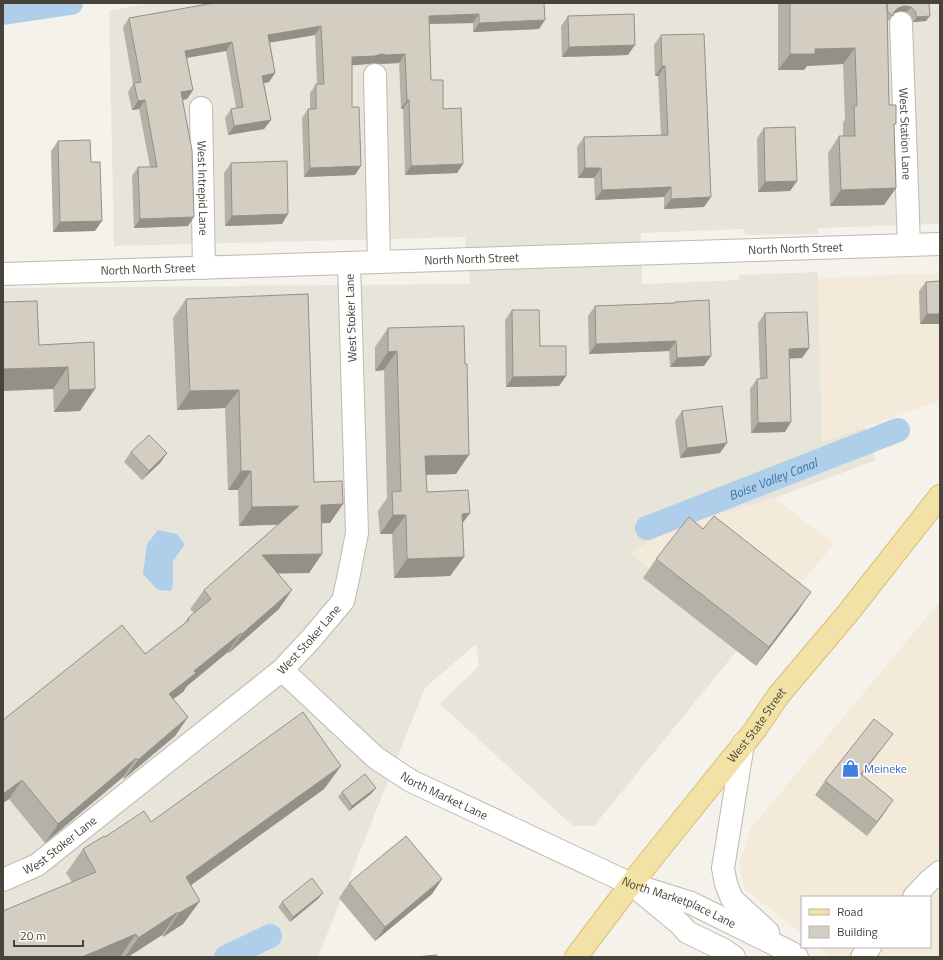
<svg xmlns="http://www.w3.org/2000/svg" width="943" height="960" font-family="'Titillium Web',sans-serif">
  <rect width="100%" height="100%" fill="#f4f2eb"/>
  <path fill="#e7e4da" d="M150,3H940V224L818,228V234L745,235L744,229L641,233L642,284L739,280V275L818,272L822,442L865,427L876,460L775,498L669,529L631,554L743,643L594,826H573L440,704L479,666L476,644L425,688L318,957H3V288L470,284L465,237L114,246L109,11Z"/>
  <path fill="#f3eada" d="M940,273V401L822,442L818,278Z
    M775,498L834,544L747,647L630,553L669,529Z
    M940,601V957H830L818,947H930V897H802V934L745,889L739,863L751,828Z
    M494,955L492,957H441Z"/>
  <path fill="#afcee9" d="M158,530L177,534L185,544L173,561V584L171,591L158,590L143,574L147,544Z"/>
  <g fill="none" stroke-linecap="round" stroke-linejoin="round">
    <g stroke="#afcee9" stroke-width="24">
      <path d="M3,13L71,3"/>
      <path id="s1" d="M647,528L898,430"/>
      <path d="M226,957L270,936"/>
    </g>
    <defs>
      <g id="minor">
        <path id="s2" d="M901,23L909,245"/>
        <path d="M375,75L379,262"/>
        <path id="s3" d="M201,108L204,268"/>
        <path id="s4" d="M3,274L940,244"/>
        <path id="s5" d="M282,670L376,758L411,781L631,884L691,903L792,953L797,957"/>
        <path d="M743,744L723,868L726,884L732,899L768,932"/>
        <path id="s6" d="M3,880L37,865L282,670L311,639L343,601L348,579L357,533L349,263"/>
        <path d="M640,891L680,924L687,932L724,950L734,957"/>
        <path d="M914,897L929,881L940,872"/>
        <path d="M862,957L870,947"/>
      </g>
      <g id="major">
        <path id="s7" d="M576,957L631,884L755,730L778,696L848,613L940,496"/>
      </g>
    </defs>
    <use href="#minor" stroke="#bebaaf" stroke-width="24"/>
    <use href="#major" stroke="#d7c076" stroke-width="24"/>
    <use href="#minor" stroke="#fff" stroke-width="22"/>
    <use href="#major" stroke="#f3e2a5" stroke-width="22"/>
  </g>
  <path fill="#b6b1a7" d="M544,3L539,29L473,32V23L429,24L431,80L443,109L463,164L457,173L405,175L403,109H401L399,63L380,64L374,63L368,64L352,65V107L355,175L304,177L302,118L308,109H310V93L316,84H317L315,35L270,42L275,73L269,82L264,83L271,120L264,129L228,135L225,118L231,109L236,108L226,51L187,58L193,90L187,99L183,100L188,226L134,228L132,176L138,167H150L139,109L132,110L128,92L133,84L123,27L129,18Z
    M778,3H929L926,21L913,22L911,16L907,12L901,11L894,13L889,21L887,19L889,105L894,128L896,188L884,205L830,206L828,153L839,136H843V123L845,119L843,64L807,66L804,70H778Z
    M568,16L628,55L562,57L561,26Z
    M661,35L704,207L664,209V197L595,200L594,178H578L577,147L584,137L661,135L658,76H655L654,45Z
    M764,128L797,181L790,191L758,192L757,138Z
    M58,141L91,162L95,231L53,232L51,151Z
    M231,163L282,224L225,226L224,173Z
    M926,282L940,324H920L919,291Z
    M186,299L314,482L330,523H322V554L309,573H278L279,609L229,653L228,652L187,686L183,692L173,699L188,717L175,736L124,779L123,777L45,843L9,799L3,803V720L145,654L184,624L188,618L194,613L190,609L204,590L278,525L239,526L238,490H228L225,408L177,410L173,318Z
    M675,302L704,366L670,367L669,351L589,354L588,316L595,306L673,304Z
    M512,310L540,346L566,376L559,386L506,387L505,320Z
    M765,313L809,348L802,358H789L785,432L751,433L750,389L757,379H760L758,323Z
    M388,328L456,474L426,475L427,492L462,524L464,557L450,576L394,578L392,534H380L378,511L387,498L384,370L375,371V347Z
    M94,342L80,411L54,412L53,389L39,345Z
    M682,411L720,453L680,458L675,421Z
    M131,452L167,453L160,463L142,480L124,462Z
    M656,559L798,611L756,666L643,578Z
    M882,748L862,775L883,815L867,836L815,795L825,781Z
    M341,766L324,789L191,885L200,901L183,924L163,937L162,935L128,957H3L72,882L66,873L83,849L105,837L151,822Z
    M342,792L372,793L349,811L338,797Z
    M442,879L432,894L375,941L339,898L349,883Z
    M319,898L290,922L278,907L282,902Z"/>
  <path fill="#949088" d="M904,6L911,7L907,12L901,11L894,13L892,15L894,12L898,8Z
    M479,14L473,23L423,24L429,16Z
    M930,16L926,21L913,22L917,17Z
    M545,20L539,29L473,32L479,23Z
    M321,26L315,35L262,44L268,35Z
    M232,42L226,51L179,59L185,51Z
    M635,45L628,55L562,57L569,47Z
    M855,48L843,64L807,66L804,70H778L790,54L815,49Z
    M381,54H405L399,63L380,64L374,63L368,64L345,66L352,57Z
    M662,66H665L658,76H655Z
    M275,73L269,82L256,85L262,76Z
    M193,90L187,99L175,101L181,92Z
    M145,100L139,109L132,110L138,101Z
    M407,100H409L403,109H401Z
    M271,120L264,129L228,135L234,126Z
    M463,164L457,173L405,175L411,166Z
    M361,166L355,175L304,177L310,168Z
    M585,168H601L594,178H578Z
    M797,181L790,191L758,192L765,182Z
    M671,187L664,197L595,200L602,190Z
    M896,188L884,205L830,206L841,190Z
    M711,197L704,207L664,209L671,199Z
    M288,214L282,224L225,226L232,216Z
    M194,217L188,226L134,228L140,219Z
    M102,221L95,231L53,232L60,222Z
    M927,314H940V324H920Z
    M676,341L669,351L589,354L596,344Z
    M809,348L802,358L782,359L789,349Z
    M397,351L384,370L375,371L388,352Z
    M711,356L704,366L670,367L677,358Z
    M68,367L53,389L3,391V369Z
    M566,376L559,386L506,387L513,377Z
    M95,389L80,411L54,412L69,390Z
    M239,390L225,408L177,410L190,391Z
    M791,422L785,432L751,433L758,423Z
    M727,443L720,453L680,458L687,448Z
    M167,453L160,463L142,480L149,471Z
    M469,455L456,474L412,475L425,456Z
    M241,471H251L238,490H228Z
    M343,504L330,523L308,524L321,505Z
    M299,506L286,524L239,526L252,507Z
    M470,513L456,532L462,514Z
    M393,515H406L392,534H380Z
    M322,554L309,573L249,574L262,555Z
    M464,557L450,576L394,578L407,559Z
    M292,590L279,609L229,653L242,634Z
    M811,592L798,611L756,666L769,647Z
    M241,633L228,652L187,686L183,692L155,712L169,694L194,671Z
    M188,717L175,736L124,779L138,760Z
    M893,734L882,748L851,789L861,774Z
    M136,758L123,777L45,843L58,824Z
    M341,766L324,789L169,901L186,877Z
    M22,780L9,799L3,803V794Z
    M376,788L372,793L349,811L352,806Z
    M893,800L883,815L867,836L877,822Z
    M442,879L432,894L375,941L385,927Z
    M323,893L319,898L290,922L293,917Z
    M200,901L183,924L163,937L179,913Z
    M178,912L162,935L128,957H125L138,938Z
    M136,934L120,957H82Z"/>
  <path fill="#d4cec2" stroke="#949088" d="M214,3H544L545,20L479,23V14L429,16L431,80H443V109L461,108L463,164L411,166L409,100H407L405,54L387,55L381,54L375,56L352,57V107H359L361,166L310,168L308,109H316V84H324L321,26L268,35L275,73L262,76L271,120L234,126L231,109L243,107L232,42L185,51L193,90L181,92L192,150L194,217L140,219L138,167H157L145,100L138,101L134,83L141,82L129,18Z
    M790,3H887L889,105H896V124H894L896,188L841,190L839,136H855L854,106H857L855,48L815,49V54H790Z
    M887,3H929L930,16L917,17L915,11L911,7L904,6L898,8L894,12L893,16L887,11Z
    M634,14L635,45L569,47L568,16Z
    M704,34L711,197L671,199V187L602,190L601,168H585L584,137L668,135L665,66H662L661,35Z
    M795,127L797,181L765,182L764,128Z
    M90,140L91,162H100L102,221L60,222L58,141Z
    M287,161L288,214L232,216L231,163Z
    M940,281V314H927L926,282Z
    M308,294L314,482L342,481L343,504L321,505L322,554L262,555L292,590L242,634L241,633L194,671L196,673L169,694L188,717L138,760L136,758L58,824L22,780L3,794V720L122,625L145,654L189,620L188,618L211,599L204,590L299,506L252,507L251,471H241L239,390L190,391L186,299Z
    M709,300L711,356L677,358L676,341L596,344L595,306L675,303V302Z
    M37,301L39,345L94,342L95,389L69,390L68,367L3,369V302Z
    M512,310H539L540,346H566V376L513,377Z
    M807,312L809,348L789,349L791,422L758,423L757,379L767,378L765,313Z
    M464,326L465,364H467L469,455L425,456L427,492L468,490L470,513L462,514L464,557L407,559L406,515H393L392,492L401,491L397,351L388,352V328Z
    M722,406L727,443L687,448L682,411Z
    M149,435L167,453L149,471L131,452Z
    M714,516L811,592L769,647L656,559L689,517L703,529Z
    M303,712L341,766L186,877L200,901L179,913L178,912L138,938L136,934L82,957H3V911L96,872L83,849L104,836L105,837L144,811L151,822Z
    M874,719L893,734L861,774L893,800L877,822L825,781Z
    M365,774L376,788L352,806L342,792Z
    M406,836L442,879L385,927L349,883Z
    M312,878L323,893L293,917L282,902Z
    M437,955V957H414Z"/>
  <defs>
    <symbol id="shop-bare" viewBox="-9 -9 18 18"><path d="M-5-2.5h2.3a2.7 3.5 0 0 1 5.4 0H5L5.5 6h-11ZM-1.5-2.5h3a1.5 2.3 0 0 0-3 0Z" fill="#3f7fe0" stroke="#fff" stroke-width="2.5" paint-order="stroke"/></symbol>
  </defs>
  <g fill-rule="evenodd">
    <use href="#shop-bare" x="838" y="756" width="25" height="25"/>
  </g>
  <g text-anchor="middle" stroke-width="3" stroke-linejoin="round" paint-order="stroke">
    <g font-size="12" fill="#47433a" stroke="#fff">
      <text dy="4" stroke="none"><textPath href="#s2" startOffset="111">West Station Lane</textPath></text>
      <text dy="4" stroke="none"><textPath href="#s3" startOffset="80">West Intrepid Lane</textPath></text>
      <text dy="4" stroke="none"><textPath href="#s4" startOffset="793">North North Street</textPath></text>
      <text dy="4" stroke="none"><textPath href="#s4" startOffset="469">North North Street</textPath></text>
      <text dy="4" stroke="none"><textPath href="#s4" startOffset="145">North North Street</textPath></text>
      <text transform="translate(351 318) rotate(-92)" y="4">West Stoker Lane</text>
      <text dy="4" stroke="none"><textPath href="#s6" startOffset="391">West Stoker Lane</textPath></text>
      <text dy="4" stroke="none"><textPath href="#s7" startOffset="294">West State Street</textPath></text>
      <text dy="4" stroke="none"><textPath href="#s5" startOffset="207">North Market Lane</textPath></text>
      <text dy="4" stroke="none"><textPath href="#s6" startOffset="67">West Stoker Lane</textPath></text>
      <text dy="4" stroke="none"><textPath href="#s5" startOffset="465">North Marketplace Lane</textPath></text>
    </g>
    <g font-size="12" fill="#366cbe" stroke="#fff" text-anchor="start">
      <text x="864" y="773">Meineke</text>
    </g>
    <g font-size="13" font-style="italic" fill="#3e74a8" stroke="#fff">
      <text dy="5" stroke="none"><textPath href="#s1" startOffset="135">Boise Valley Canal</textPath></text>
    </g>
  </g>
  <rect width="943" height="960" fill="none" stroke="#47433a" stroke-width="8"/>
  <rect x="801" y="896" width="130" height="52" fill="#ffffff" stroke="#b5b4b0"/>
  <rect x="809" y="909" width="20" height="6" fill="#f3e2a5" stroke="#b5b4b0"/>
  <text x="837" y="916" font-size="12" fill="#47433a">Road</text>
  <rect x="809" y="926" width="20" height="12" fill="#d4cec2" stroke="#b5b4b0"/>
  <text x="837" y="936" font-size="12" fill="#47433a">Building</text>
  <path d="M14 940v6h69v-6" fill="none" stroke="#47433a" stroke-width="2"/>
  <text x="20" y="940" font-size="12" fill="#47433a" stroke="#ffffff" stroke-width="3" paint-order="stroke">20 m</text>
</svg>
